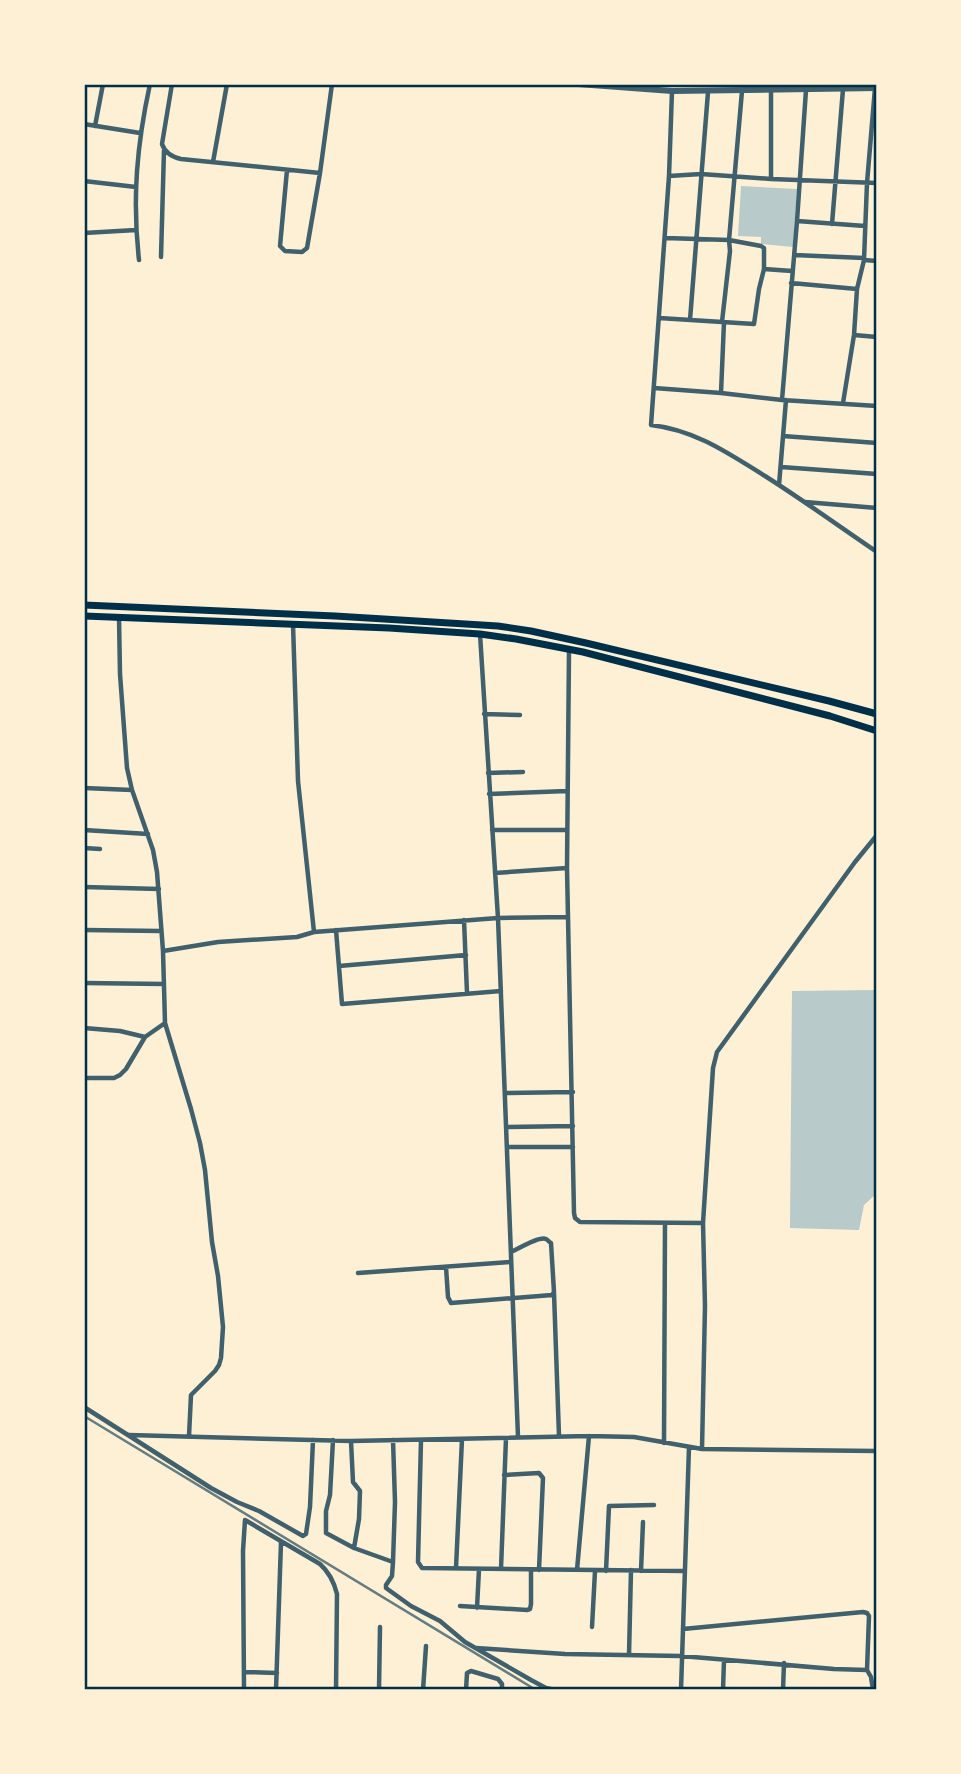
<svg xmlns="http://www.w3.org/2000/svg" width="961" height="1774" font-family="Signika,sans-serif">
  <rect width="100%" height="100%" fill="#fdf0d5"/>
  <path fill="#b9caca" d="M741,186L797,189L793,247L761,244V237L738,236Z
    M877,990V1193L864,1205L859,1230L790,1228L792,991Z"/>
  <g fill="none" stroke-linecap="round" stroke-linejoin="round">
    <path stroke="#3f606c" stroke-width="4.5" d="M172,84L162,144C165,153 172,157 181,159L320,173L332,84
      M672,91L669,176L651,425C695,430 728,453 765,476C803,500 840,527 877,552
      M84,124L140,133
      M95,126L103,84
      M213,162L227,84
      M287,170L280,246L285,251L302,252L307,248L320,173
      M669,176L701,174L771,179L877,183
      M771,179V90
      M84,181L136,187
      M797,221L865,226
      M832,224L843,89
      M84,233L136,230
      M665,238L729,240L742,91
      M794,255L864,258
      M161,257L164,150
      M139,260C132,198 137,144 150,84
      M864,260L867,183L875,88
      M791,283L857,289L864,260L877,261
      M659,318L754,324L759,289L764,269L792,271
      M690,320L708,92
      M722,322L730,251L729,240L761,246L764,248V269
      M854,335L877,337
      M654,388L721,393L782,400L877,406
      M721,393L724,322
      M782,400L797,221L806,90
      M843,403L854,335L857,289
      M783,436L877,443
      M781,467L877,474
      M779,485L786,400
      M805,502L877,508
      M119,617L120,674L127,768L132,790L153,850L157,872L163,951L165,1023L191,1109L200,1143L205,1170L212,1242L218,1276L223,1327L221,1358L219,1365L215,1371L191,1395L189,1436
      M293,624L298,781L314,932
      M480,634L498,918L518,1437
      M569,650L567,868L574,1213L575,1218L580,1222L703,1223
      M484,714L520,715
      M488,773L523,772
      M84,788L132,790
      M489,794L567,791
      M84,830L148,834
      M492,830H567
      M84,848L100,849
      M495,873L567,868
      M84,887L159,889
      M464,920L467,993
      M84,930L161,931
      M336,930L342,1004L501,991
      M163,951L218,942L297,937L314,932L498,918L568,917
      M339,966L466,955
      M84,983L164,984
      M84,1028L120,1031L145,1037
      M84,1078H114L120,1075L126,1069L145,1037L165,1023
      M505,1093L573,1092
      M507,1127L573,1126
      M508,1147H573
      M446,1267L448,1297L451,1303L552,1295L554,1292L551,1243C549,1242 548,1240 546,1239C539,1236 518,1249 511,1252
      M358,1273L511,1262
      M554,1293L559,1436
      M84,1407L211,1488L237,1502L259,1511L303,1536L306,1534L310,1507L313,1440
      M129,1435L351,1441L589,1436L634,1437L702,1449L877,1451
      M333,1440L330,1495L326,1511V1533L354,1548L393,1562
      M393,1440L395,1502L393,1562L392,1576L386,1585V1588L411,1606L440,1621L465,1642L531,1680L546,1688L555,1690
      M421,1440L418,1562L422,1568L685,1571
      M351,1441L353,1482L360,1491L359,1519L354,1548
      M664,1443L665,1223
      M702,1449L705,1306L703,1223L713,1068L717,1052L855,862L877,835
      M504,1475L539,1473L543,1478L539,1570
      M456,1568L462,1439
      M501,1569L506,1438
      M577,1570L589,1436
      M606,1571L609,1506L654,1505
      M641,1571L643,1522
      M460,1606L527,1610L530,1609L531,1604V1570
      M477,1608L479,1569
      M592,1627L595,1571
      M683,1629L863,1612L867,1613L869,1616L867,1670L871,1677L873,1690
      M476,1648L565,1654L681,1656L834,1669L867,1670
      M629,1655L631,1570
      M245,1672L277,1673
      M244,1690L243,1551L245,1520L320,1564C329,1572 334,1582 337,1594L336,1690
      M276,1690L281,1542
      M379,1690L380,1627
      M423,1690L426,1646
      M466,1690L467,1673L471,1671L498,1679L502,1684V1690
      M681,1690L689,1447
      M723,1690L724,1660
      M783,1690L784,1663"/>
    <path stroke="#3f606c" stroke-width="6" d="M578,84L672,91L877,88"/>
    <path stroke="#003049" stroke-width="7" d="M84,605L335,616L498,626L531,631L586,643L829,701L877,714
      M84,616L389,628L480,634L516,639L583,652L830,716L877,731"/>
    <path stroke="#657d81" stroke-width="2.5" d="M84,1416L536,1690"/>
  </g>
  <rect width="961" height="1774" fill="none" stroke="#fdf0d5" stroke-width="172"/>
  <rect x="86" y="86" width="789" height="1602" fill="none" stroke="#003049" stroke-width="2.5"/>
</svg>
